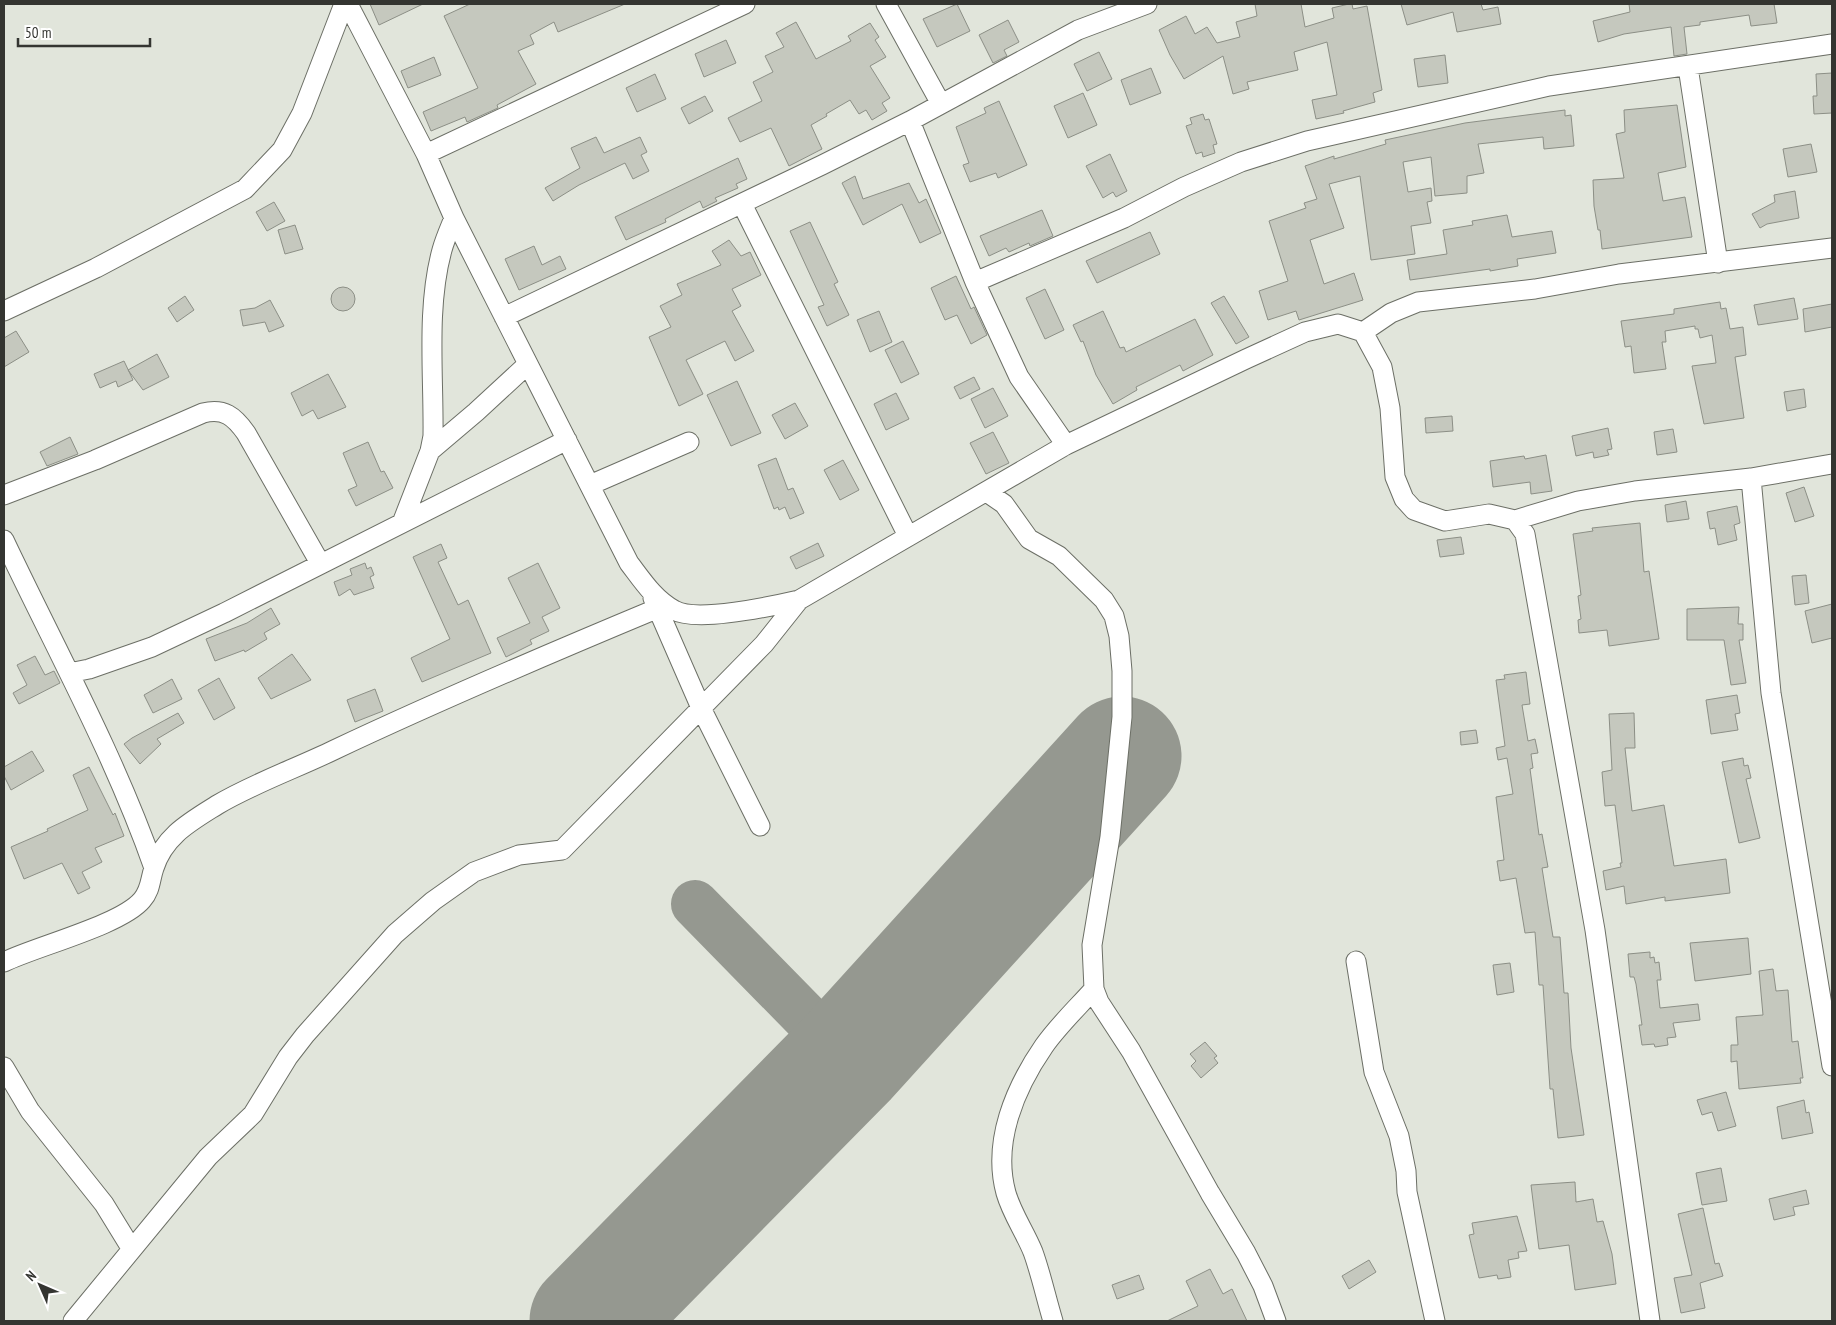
<svg xmlns="http://www.w3.org/2000/svg" width="1836" height="1325" font-family="'PT Sans Narrow',sans-serif">
  <rect width="100%" height="100%" fill="#e1e5db"/>
  <g fill="none" stroke-linecap="round" stroke-linejoin="round">
    <path stroke="#959890" stroke-width="48" d="M695,904L847,1059"/>
    <path stroke="#959890" stroke-width="119" d="M589,1321L847,1059L1122,756"/>
  </g>
  <path fill="#c5c8be" stroke="#8c8f86" d="M370,4H423L379,25Z
    M470,4H625L558,32L554,22L530,35L534,44L518,51L536,84L497,105L498,108L467,122L465,117L431,131L423,112L478,88L444,16Z
    M957,4L970,31L937,47L923,19Z
    M1255,4H1301L1305,27L1334,18L1332,8L1349,4H1352L1353,9L1367,6L1382,90L1373,93L1375,102L1343,111L1344,113L1316,119L1312,100L1337,95L1327,42L1294,52L1298,70L1247,82L1249,89L1233,94L1223,56L1184,79L1170,55L1159,30L1186,16L1195,34L1207,27L1217,43L1240,37L1236,22L1257,16Z
    M1401,4H1481L1483,10L1498,7L1501,24L1457,32L1453,12L1407,25Z
    M1629,4H1774L1777,23L1751,26L1749,15L1700,22V25L1684,27L1687,54L1674,56L1671,27L1624,34L1598,42L1593,21L1630,12Z
    M1008,20L1019,42L1004,50L1007,56L993,63L979,35Z
    M796,22L816,59L851,41L848,36L870,23L879,37L875,40L886,57L870,66L890,98L882,103L887,111L872,120L866,110L859,114L850,100L826,114L827,116L811,125L822,149L789,166L771,128L740,142L728,118L762,101L753,82L773,72L765,56L784,47L776,33Z
    M726,40L736,63L704,77L695,54Z
    M1099,52L1112,79L1087,91L1074,64Z
    M1445,55L1448,83L1418,87L1414,59Z
    M434,57L441,75L408,88L401,71Z
    M1151,68L1161,93L1130,105L1121,80Z
    M1832,73V113L1814,114L1813,96H1817L1816,74Z
    M655,74L666,99L637,112L626,88Z
    M1083,93L1097,125L1068,138L1054,106Z
    M705,96L713,111L689,124L681,108Z
    M999,101L1027,165L998,178L996,173L970,182L963,165L969,163L956,127L986,113L984,108Z
    M1677,105L1686,167L1658,173L1663,201L1685,197L1692,237L1602,249L1600,230H1598L1594,206L1593,180L1624,178L1616,134L1625,132L1624,110Z
    M1565,110V116L1571,115L1574,146L1544,149L1543,137L1478,144L1484,173L1467,176V193L1435,196L1431,157L1403,162L1408,192L1431,188L1432,201L1427,202L1431,223L1411,226L1415,254L1371,260L1360,176L1329,184L1344,228L1310,240L1324,284L1354,273L1363,300L1299,320L1296,311L1268,320L1259,291L1288,281L1269,221L1306,208L1304,203L1317,199L1305,166L1334,156V159L1386,144L1385,140L1465,123Z
    M1203,114L1205,120L1209,119L1217,144L1213,145L1215,153L1203,157L1202,152L1196,154L1186,126L1192,124L1190,118Z
    M596,137L604,153L640,137L647,152L641,155L649,171L633,179L625,163L579,185L553,201L545,188L580,168L571,148Z
    M1811,144L1817,172L1788,177L1783,149Z
    M1110,154L1127,191L1116,197L1113,192L1103,198L1086,166Z
    M738,158L747,179L736,184L738,188L715,198L717,201L703,208L700,201L665,219L666,222L626,240L615,217Z
    M855,176L863,199L909,183L919,203L926,199L941,233L920,243L902,204L863,225L842,183Z
    M1795,191L1799,218L1767,224L1760,228L1752,214L1775,202L1774,195Z
    M274,202L285,221L267,231L256,212Z
    M1042,210L1053,236L1030,246L1029,243L1009,252L1006,248L989,256L980,236Z
    M1507,215L1512,237L1552,231L1556,253L1517,259L1518,266L1490,271V269L1410,280L1407,260L1447,254L1443,230L1473,225L1472,221Z
    M810,222L838,282L834,284L849,315L827,326L818,307L824,305L790,231Z
    M295,225L303,249L285,254L278,230Z
    M1150,232L1160,254L1097,283L1086,261Z
    M729,240L741,256L750,252L761,275L732,289L741,306L732,311L754,351L735,361L725,341L686,360L703,394L679,406L649,337L671,327L660,306L682,295L677,284L721,265L712,251Z
    M534,246L542,265L560,256L566,269L519,290L505,259Z
    M956,276L971,309L974,307L987,335L971,344L957,315L945,320L931,288Z
    M331 299a12 12 0 1 1 24 0a12 12 0 1 1-24 0Z
    M1045,289L1064,330L1045,339L1026,298Z
    M185,296L194,310L177,322L168,308Z
    M1224,296L1249,337L1236,344L1211,303Z
    M1794,298L1798,319L1758,325L1754,305Z
    M270,300L284,326L269,332L265,322L243,326L240,310L255,308Z
    M1720,302L1721,309L1726,308L1730,329L1743,327L1746,355L1735,357L1744,418L1704,424L1692,366L1716,363L1712,335L1700,338L1698,329H1695V326L1665,331L1666,342H1662L1666,369L1634,373L1631,346L1625,347L1621,321L1674,314V309Z
    M1832,304V327L1805,332L1803,309Z
    M879,311L892,342L870,352L857,320Z
    M1103,311L1120,348L1124,347L1126,352L1195,319L1213,355L1183,371L1180,365L1136,387L1137,390L1113,404L1096,375L1083,341L1081,342L1073,325Z
    M16,331L29,352L4,367V338Z
    M903,341L919,374L901,383L885,350Z
    M157,354L169,377L143,390L128,370Z
    M124,361L133,380L118,387L116,381L100,388L94,374Z
    M328,374L346,407L318,419L313,410L302,416L291,393Z
    M974,377L980,389L960,399L954,387Z
    M737,381L761,433L731,446L707,395Z
    M993,388L1008,416L985,428L971,399Z
    M1804,389L1806,407L1787,411L1784,392Z
    M896,393L909,419L886,430L874,404Z
    M795,403L808,426L785,439L772,415Z
    M1452,416L1453,431L1426,433L1425,418Z
    M1608,428L1612,449L1607,450L1609,455L1594,458L1593,452L1576,456L1572,436Z
    M1673,429L1677,452L1657,455L1654,432Z
    M993,432L1009,463L986,474L970,443Z
    M70,437L78,454L47,466L40,452Z
    M368,442L381,472L384,471L393,488L356,506L348,490L357,486L343,453Z
    M1546,455L1552,491L1531,494L1530,482L1493,487L1490,461L1524,456L1525,459Z
    M776,458L788,490L793,488L804,513L790,519L785,507L779,510L778,507L774,509L758,465Z
    M843,460L859,490L840,500L824,470Z
    M1804,487L1814,516L1795,522L1786,493Z
    M1686,501L1689,519L1667,522L1665,505Z
    M1737,506L1740,523L1734,525L1737,540L1718,545L1715,528L1710,529L1707,512Z
    M1640,523L1644,572L1649,571L1659,639L1609,646L1607,630L1579,633L1578,620L1581,619L1578,596L1581,595L1573,534L1593,531L1592,528Z
    M1461,537L1464,554L1440,557L1437,540Z
    M818,543L824,556L796,569L790,557Z
    M441,544L447,558L438,562L458,605L468,600L491,653L422,682L411,658L450,639L413,557Z
    M365,563L367,569L371,567L374,575L370,577L374,588L354,595L350,589L339,596L334,582L352,575L350,569Z
    M538,563L560,608L542,617L549,631L530,640L532,644L506,657L497,638L530,623L508,578Z
    M1806,575L1809,603L1795,605L1792,576Z
    M1832,604V638L1812,643L1805,611Z
    M1739,607L1738,624H1743V640H1739L1746,683L1731,685L1724,640H1687V609Z
    M271,608L280,624L264,633L267,639L245,652L244,650L215,661L206,639L247,623Z
    M292,654L311,680L271,699L258,678Z
    M35,656L45,675L54,671L60,683L19,704L13,693L27,685L17,665Z
    M1526,672L1530,704L1522,705L1528,741L1535,739L1538,753L1531,754L1533,768L1530,769L1539,835L1542,834L1548,867L1542,868L1553,937H1560L1564,993H1568L1571,1048L1584,1135L1558,1138L1553,1089H1550L1543,985H1539L1535,932L1525,933L1516,878L1500,881L1497,861L1504,860L1496,797L1513,794L1507,758L1498,760L1496,748L1505,746L1496,680L1505,679L1504,675Z
    M219,678L235,708L214,720L198,690Z
    M172,679L182,699L153,713L144,695Z
    M375,689L383,711L355,722L347,700Z
    M1737,695L1740,713L1735,714L1738,730L1711,734L1706,700Z
    M178,713L184,723L157,739L161,744L140,764L124,744L132,738Z
    M1634,713L1635,748H1625L1632,811L1664,805L1674,866L1726,859L1730,893L1665,901V897L1626,904L1624,886L1606,890L1603,871L1621,867L1620,863H1622L1615,805L1605,806L1602,772L1612,770L1609,714Z
    M1476,730L1478,743L1461,745L1460,732Z
    M32,751L44,771L11,790L4,776V767Z
    M1743,758L1744,766L1748,765L1751,778L1746,779L1760,838L1739,843L1722,762Z
    M89,767L113,815L115,813L124,836L95,848L102,862L82,872L90,888L78,894L62,863L24,879L11,847L48,831L47,829L88,810L73,775Z
    M1748,938L1751,974L1695,981L1690,943Z
    M1650,952V958L1654,957L1655,963L1659,962L1661,980H1657L1660,1008L1698,1004L1700,1020L1673,1023L1676,1037L1667,1038L1668,1045L1655,1047L1654,1044L1642,1045L1639,1025H1642L1636,984L1634,977H1630L1628,954Z
    M1510,963L1514,992L1497,995L1493,965Z
    M1773,969L1776,991L1788,990L1792,1042L1798,1041L1803,1078H1800L1801,1083L1739,1089L1737,1061L1731,1062V1045H1738L1736,1017L1763,1015L1759,971Z
    M1205,1042L1217,1056L1214,1058L1218,1063L1201,1078L1191,1066L1196,1061L1190,1054Z
    M1726,1092L1736,1126L1718,1131L1712,1112L1702,1115L1697,1100Z
    M1804,1100L1806,1113L1809,1112L1813,1133L1782,1139L1777,1107Z
    M1721,1168L1727,1201L1702,1205L1696,1173Z
    M1575,1182L1576,1202L1593,1199L1597,1222L1603,1221L1612,1254L1616,1284L1575,1290L1569,1245L1539,1249L1531,1185Z
    M1806,1190L1809,1204L1793,1207L1795,1215L1774,1220L1769,1199Z
    M1703,1208L1715,1264L1719,1263L1723,1276L1700,1283L1705,1308L1681,1313L1674,1278L1692,1275L1678,1214Z
    M1517,1216L1527,1251L1518,1252L1519,1258L1508,1260L1511,1277L1498,1279L1497,1275L1479,1278L1469,1235L1474,1234L1472,1223Z
    M1369,1260L1376,1272L1349,1289L1342,1276Z
    M1210,1269L1223,1294L1232,1289L1247,1321H1167L1198,1306L1186,1281Z
    M1139,1275L1144,1289L1117,1299L1112,1285Z"/>
  <g fill="none" stroke-linecap="round" stroke-linejoin="round">
    <defs>
      <path id="minor" d="M348,4L426,154L454,218L629,563C642,580 654,599 674,610C696,623 773,606 799,600L1066,445L1246,359L1305,332L1338,324L1363,332L1382,367L1390,408L1395,477L1404,499L1414,510L1445,521L1489,514L1515,520L1525,534L1595,930L1650,1321
        M886,4L941,104
        M1688,67L1718,263
        M910,121L975,282L1019,377L1066,445
        M426,154L745,4
        M742,204L908,536
        M975,282L1124,218L1184,187L1241,162L1307,141L1549,86L1832,44
        M4,311L96,268L245,189L282,150L302,113L344,4
        M504,317L822,165L910,121L1078,30L1147,4
        M1363,332L1391,313L1418,302L1535,289L1619,274L1832,248
        M430,451L476,412L528,364
        M1751,478L1771,693L1832,1066
        M590,485L689,442
        M988,493L1004,504L1029,539L1059,556L1104,600L1114,616L1119,636L1122,671V717L1110,837L1092,945L1094,989L1099,1002L1131,1051L1210,1193L1246,1253L1263,1286L1276,1321
        M4,495L95,460L203,413C224,408 234,416 246,433L320,563
        M1515,520L1578,501L1635,491L1751,478L1832,464
        M402,523L430,451L433,436C434,377 426,308 442,250C445,239 450,228 454,218
        M4,540C55,648 114,754 154,868
        M653,598L701,708L760,826
        M69,673L89,669L152,647L224,613L567,440
        M1356,961L1374,1072L1399,1136L1406,1171L1407,1192L1435,1321
        M4,962C37,946 121,925 142,900C151,890 150,879 154,868C164,836 190,822 217,805C252,784 297,768 334,750C440,700 548,654 656,609
        M4,1067L30,1111L104,1204L131,1248
        M73,1321L208,1157L253,1114L288,1057L305,1035L395,934L433,901L474,872L519,855L562,850L764,644L799,600
        M1053,1321C1046,1298 1041,1274 1033,1252C1025,1232 1012,1214 1006,1193C992,1142 1015,1088 1044,1046C1058,1026 1077,1008 1094,989"/>
    </defs>
    <use href="#minor" stroke="#6c6f66" stroke-width="21"/>
    <use href="#minor" stroke="#fff" stroke-width="19"/>
  </g>
  <rect width="1836" height="1325" fill="none" stroke="#343531" stroke-width="10"/>
  <g transform="translate(40 1285) rotate(315)" stroke="#ffffff" stroke-width="4" paint-order="stroke">
  <path d="M0-4L9 19L0 12L-9 19Z" fill="#343531"/>
  <text y="-8" font-size="14" font-weight="bold" text-anchor="middle" fill="#343531">N</text>
  </g>
  <path d="M18 38v8h132v-8" fill="none" stroke="#343531" stroke-width="2.5"/>
  <text x="25" y="38" font-size="15" fill="#343531" stroke="#ffffff" stroke-width="4" paint-order="stroke">50 m</text>
</svg>
